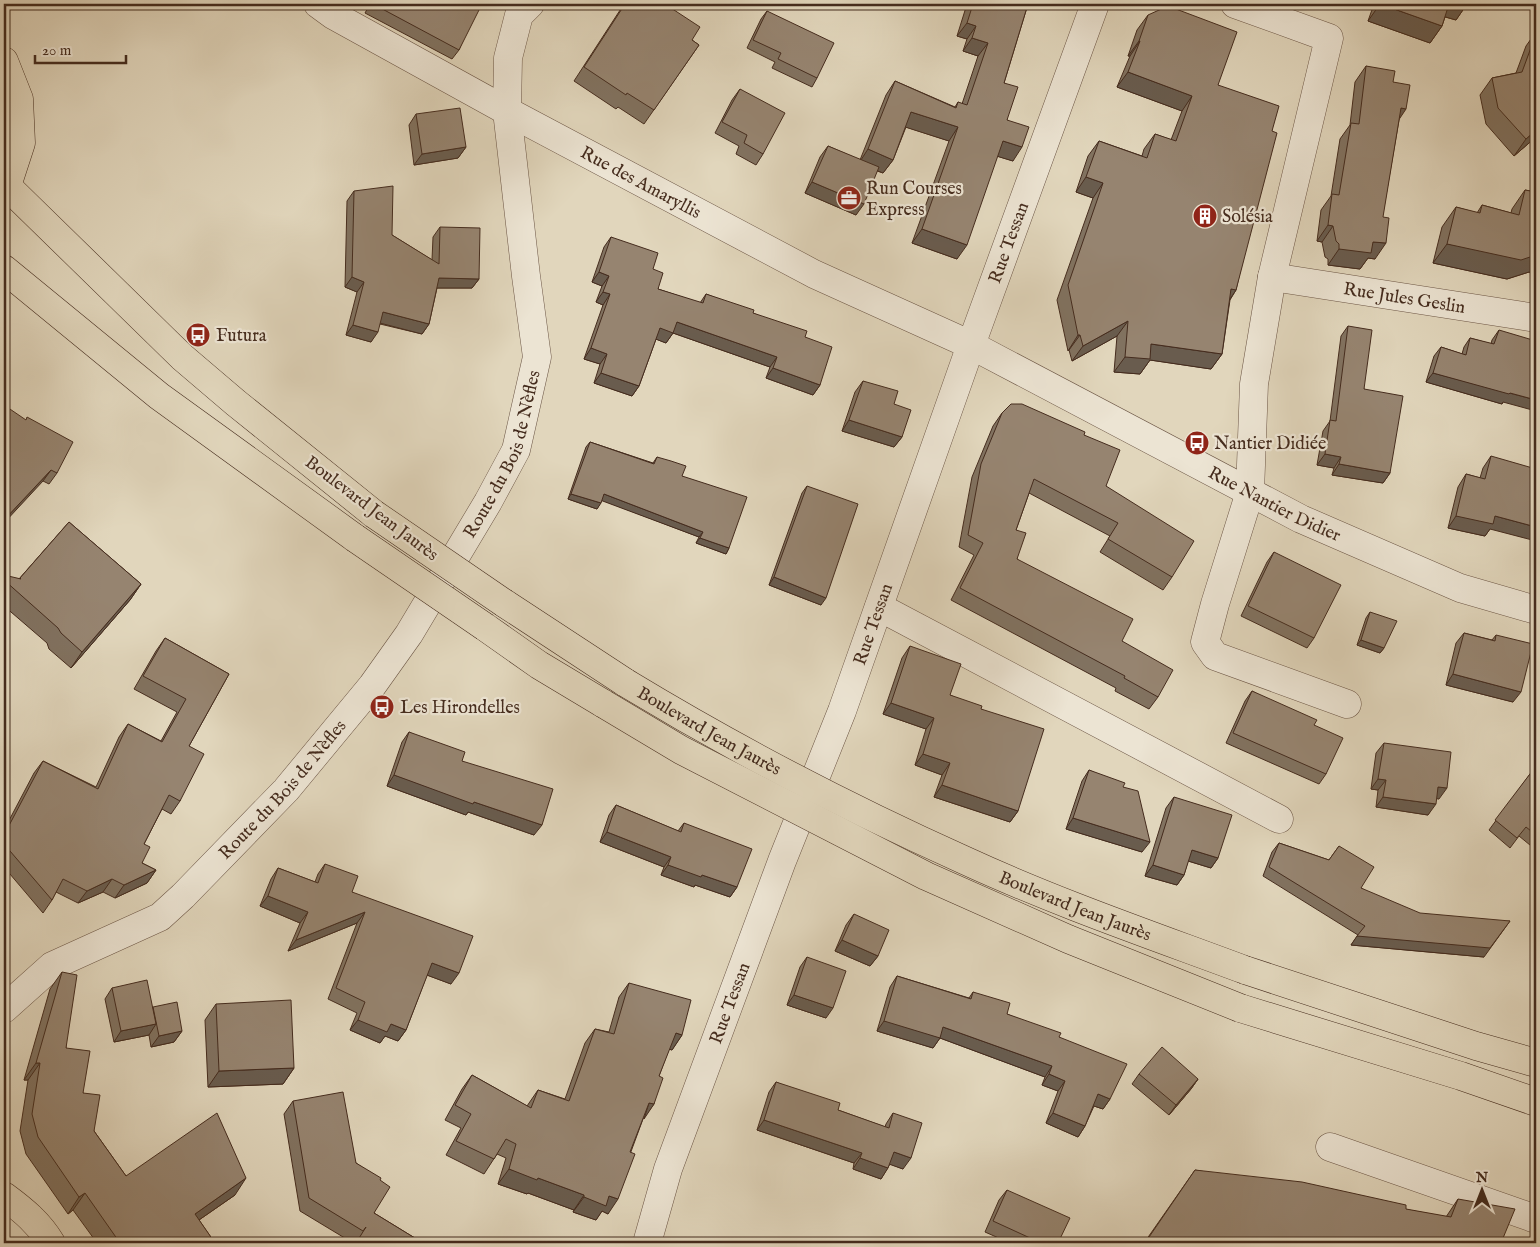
<svg xmlns="http://www.w3.org/2000/svg" width="1540" height="1247" font-family="'IM FELL English',serif">
  <rect width="100%" height="100%" fill="#e1d6bc"/>
  <filter id="stains"><feTurbulence type="fractalNoise" baseFrequency=".004" numOctaves="4"/><feColorMatrix values="0 0 0 0 .2 0 0 0 0 .09 0 0 0 0 .02 0 0 0 .5 -.17"/></filter>
  <radialGradient id="worn" r=".72"><stop offset=".6" stop-color="#630" stop-opacity="0"/><stop offset="1" stop-color="#630" stop-opacity=".3"/></radialGradient>
  <g fill="none" stroke-linecap="round" stroke-linejoin="round">
    <defs>
      <g id="minor">
        <path id="s1" d="M318,4L333,15L507,111L814,274L971,345L1301,519L1460,588L1536,610"/>
        <path d="M1235,4L1329,38L1272,277L1254,384L1250,492L1215,604L1205,642L1215,656L1347,704"/>
        <path id="s2" d="M1272,277L1536,318"/>
        <path d="M879,607L1279,819"/>
        <path id="s3" d="M4,1009L52,966L160,917L183,896L286,790L372,686L409,634L488,502L516,450L537,357L526,276L507,111L508,58L519,15L530,4"/>
        <path d="M1330,1147L1536,1219"/>
        <path id="s4" d="M647,1243L668,1169L782,861L842,711L971,345L1095,4"/>
      </g>
      <path id="major" d="M4,61L19,99L21,143L7,186L4,192
        M7,186L182,357L236,403L374,514
        M4,269L159,396L355,538
        M504,603L626,683
        M485,627L539,665L604,704
        M1245,970L1476,1046L1536,1063
        M1240,1008L1461,1076L1536,1102
        M4,1196C23,1210 39,1223 51,1243"/>
    </defs>
    <use href="#minor" stroke="#6c5646" stroke-width="29"/>
    <use href="#major" stroke="#452c1e" stroke-width="29"/>
    <use href="#minor" stroke="#ece4d3" stroke-width="28"/>
    <use href="#major" stroke="#e1d6bc" stroke-width="28"/>
    <defs>
      <g id="major-bridge">
        <path d="M374,514L504,603"/>
        <path d="M355,538L485,627"/>
        <path id="s5" d="M626,683C735,749 848,808 964,860C1055,902 1151,935 1245,970"/>
        <path d="M604,704L681,750L926,876L1068,939L1240,1008"/>
      </g>
    </defs>
    <use href="#major-bridge" stroke="#452c1e" stroke-width="29" stroke-linecap="butt"/>
    <use href="#major-bridge" stroke="#e1d6bc" stroke-width="28"/>
  </g>
  <path fill="#817260" stroke="#452c1e" d="M370,4H477L459,50L452,59L365,13Z
    M624,4H674L671,8L692,40L699,45L644,124L618,107L616,109L574,81Z
    M967,4H1028L1004,83L1007,120L1013,161L997,156L957,259L912,243L949,141L906,127L893,160L883,173L877,171L856,215L805,193L820,157L828,146L860,160L886,95L895,81L955,107L958,102L962,104L978,56L963,51L967,39L957,36Z
    M1374,4H1467L1456,20L1445,17L1442,26L1430,43L1368,21Z
    M767,11L817,78L812,87L772,68L775,62L747,48L761,19Z
    M1148,15L1218,85L1272,131L1236,290L1230,300L1222,354L1211,369L1150,360L1140,374L1114,372L1117,336L1072,361L1069,350L1068,351L1057,300L1093,198L1076,192L1088,156L1099,141L1142,156L1144,149L1155,134L1171,140L1182,111L1117,87L1130,56H1128L1137,30Z
    M1536,32V137L1514,156L1486,124L1480,95L1492,78L1516,73L1526,46Z
    M1366,66L1393,82L1399,120L1375,259L1368,258L1360,269L1328,265V259L1325,257L1322,242L1317,241L1321,210L1331,196L1340,139L1350,125L1355,82Z
    M740,89L763,154L756,165L736,154L739,146L715,133L732,100Z
    M416,114L466,147L458,158L414,165L409,125Z
    M1525,190L1536,192V274L1529,272L1507,279L1433,263L1442,227L1456,207L1477,213L1482,205L1511,213L1512,209Z
    M354,191L392,235L432,260L433,237L440,227L479,279L472,288H437L429,324L422,334L380,324L371,342L346,335L357,292L345,287L347,201Z
    M611,237L653,269L658,289L700,303L706,294L753,313L805,337L820,385L813,395L766,378L770,367L673,333L666,343L656,339L639,386L632,396L594,383L600,364L584,359L603,305L596,302L602,286L592,282L604,247Z
    M1348,326L1364,389L1390,473L1383,483L1332,475L1334,468L1317,465L1323,431L1330,421L1341,336Z
    M1499,330L1503,402L1502,404L1426,382L1434,356L1441,347L1462,354L1464,347L1470,338L1491,344L1492,340Z
    M863,381L894,404L902,437L894,447L842,431L855,392Z
    M4,405L57,473L49,484L43,481Z
    M1002,413L1084,435L1106,486L1172,577L1163,590L1100,552L1110,536L1029,493L1016,530L1017,559L1122,641L1158,697L1149,709L1115,691L1116,688L951,600L974,555L959,547L972,477L993,426Z
    M590,442L653,463L657,457L682,476L729,548L726,554L696,543L699,537L602,500L597,509L568,499L586,447Z
    M1491,456L1490,529L1485,536L1448,528L1458,487L1466,474L1480,478L1483,468Z
    M807,486L821,605L769,585L802,493Z
    M69,522L141,584L130,600L71,668L49,649L47,643L4,606V580L19,579Z
    M1274,552L1314,638L1307,648L1241,616L1267,562Z
    M1370,612L1384,648L1380,653L1357,645L1366,618Z
    M1464,633L1492,640L1496,635L1513,702L1446,685L1456,643Z
    M165,638L229,674L189,746L180,801L171,814L162,809L144,844L142,863L156,870L147,883L115,898L103,892L78,903L56,892L52,900L43,913L4,867V830L34,773L43,761L96,787L119,737L128,724L161,741L177,712L134,689L156,651Z
    M910,646L950,695L981,709L1018,811L1010,822L934,797L942,775L915,765L926,729L883,714L902,658Z
    M1252,691L1314,725L1326,774L1319,784L1226,743L1245,701Z
    M409,732L462,761L534,835L468,812L466,815L387,786L402,742Z
    M1384,743L1439,799L1437,798L1428,815L1376,807L1378,790L1371,789L1376,753Z
    M1536,766V850L1519,836L1510,848L1489,830Z
    M1089,770L1123,787L1142,852L1066,829L1082,781Z
    M1174,797L1218,858L1211,868L1188,861L1184,875L1177,885L1145,876L1166,808Z
    M616,805L678,831L684,823L737,887L730,897L695,885L694,887L661,875L664,867L600,842L609,815Z
    M1279,843L1329,860L1339,846L1361,888L1484,957L1351,945L1358,935L1263,876L1272,852Z
    M325,864L352,892L451,984L427,975L406,1030L398,1041L385,1036L380,1043L350,1030L357,1013L328,999L357,923L288,951L300,923L260,906L271,879L278,868L315,882L318,874Z
    M854,914L878,956L870,966L835,951L846,925Z
    M807,957L826,1018L787,1005L800,967Z
    M62,972L66,1048L83,1093L94,1131L126,1176L235,1195L199,1220L215,1243H97L73,1210L68,1214L26,1154L20,1131L28,1080H24L50,989Z
    M897,976L969,998L973,992L1007,1014L1059,1037L1110,1099L1103,1109L1094,1106L1085,1126L1078,1137L1046,1123L1058,1091L1042,1085L1045,1077L940,1038L933,1048L877,1031L890,987Z
    M629,983L682,1035L672,1050L669,1049L659,1076L654,1104L643,1119L608,1214L602,1211L596,1220L573,1212L574,1210L528,1193L527,1194L498,1184L506,1158L497,1154L484,1174L446,1155L461,1128L445,1120L462,1089L472,1075L527,1106L538,1090L565,1099L585,1043L595,1029L609,1032L619,997Z
    M112,988L152,1007L182,1031L174,1042L151,1047L149,1035L114,1042L105,999Z
    M216,1004L294,1068L283,1084L208,1087L205,1020Z
    M1139,1074L1198,1079L1191,1089L1169,1115L1132,1084Z
    M776,1082L838,1110L885,1127L886,1124L893,1113L903,1169L890,1164L881,1179L853,1169L854,1163L757,1130L769,1092Z
    M293,1101L356,1163L380,1180L374,1213L423,1243H353L300,1211L284,1114Z
    M1195,1170L1446,1217L1458,1199L1501,1243H1144Z
    M1007,1190L1058,1243H1010L985,1232L999,1200Z"/>
  <path fill="#695c4e" stroke="#452c1e" d="M1380,4L1442,26L1430,43L1368,21Z
    M1447,4H1467L1456,20L1439,15Z
    M967,23L976,26L967,39L957,36Z
    M972,38L988,43L978,56L963,51Z
    M1139,41H1140L1130,56H1128Z
    M1128,72L1192,96L1182,111L1117,87Z
    M1401,108L1406,109L1396,124Z
    M911,112L958,127L949,141L902,126Z
    M1536,130V137L1514,156L1526,139Z
    M1003,141L1022,147L1013,161L993,155Z
    M466,147L458,158L414,165L422,154Z
    M868,149L893,160L883,173L859,163Z
    M1086,177L1103,183L1093,198L1076,192Z
    M812,182L864,204L856,215L805,193Z
    M1328,225L1333,226L1322,242L1317,241Z
    M922,229L967,245L957,259L912,243Z
    M1373,242L1386,243L1375,259L1368,258L1360,269L1328,265L1339,249Z
    M1447,244L1536,255V274L1529,272L1507,279L1433,263Z
    M599,272L609,276L602,286L592,282Z
    M352,277L364,282L357,292L345,287Z
    M439,278L479,279L472,288H432Z
    M1231,289L1236,290L1226,305Z
    M603,292L610,294L603,305L596,302Z
    M383,312L429,324L422,334L376,322Z
    M1128,321L1117,336L1072,361L1083,346Z
    M677,322L777,357L770,367L673,333L666,343L653,338L660,328Z
    M353,325L378,332L371,342L346,335Z
    M1078,335H1080L1069,350L1068,351Z
    M1151,344L1222,354L1211,369L1150,360L1140,374L1114,372L1125,357Z
    M591,348L607,354L600,364L584,359Z
    M773,368L820,385L813,395L766,378Z
    M601,373L639,386L632,396L594,383Z
    M1433,373L1536,400V411L1503,402L1502,404L1426,382Z
    M849,420L902,437L894,447L842,431Z
    M1325,454L1341,457L1334,468L1317,465Z
    M1339,464L1390,473L1383,483L1332,475Z
    M51,470L43,481L4,523V520Z
    M571,494L601,503L597,509L568,499Z
    M604,494L703,532L699,537L600,500Z
    M1456,516H1495L1536,527V541L1490,529L1485,536L1448,528Z
    M700,538L729,548L726,554L696,543Z
    M774,577L826,598L821,605L769,585Z
    M141,584L130,600L71,668L82,652Z
    M1361,640L1384,648L1380,653L1357,645Z
    M1453,674L1521,692L1513,702L1446,685Z
    M891,703L934,718L926,729L883,714Z
    M923,754L950,763L942,775L915,765Z
    M394,775L474,802L542,825L534,835L468,812L466,815L387,786Z
    M1378,779L1386,780L1378,790L1371,789Z
    M942,785L1018,811L1010,822L934,797Z
    M1438,787L1447,788L1439,799L1431,798Z
    M1383,797L1436,804L1428,815L1376,807Z
    M1073,818L1150,842L1142,852L1066,829Z
    M607,832L671,857L664,867L600,842Z
    M1192,850L1218,858L1211,868L1185,860Z
    M668,865L702,875L737,887L730,897L695,885L694,887L661,875Z
    M1153,865L1184,875L1177,885L1145,876Z
    M156,870L147,883L115,898L124,885Z
    M112,879L103,892L78,903L87,891Z
    M268,896L308,912L300,923L260,906Z
    M365,912L357,923L288,951L296,940Z
    M1510,921L1484,957L1351,945L1357,936Z
    M842,940L878,956L870,966L835,951Z
    M432,963L459,973L451,984L424,974Z
    M794,995L833,1008L826,1018L787,1005Z
    M358,1020L391,1024L406,1030L398,1041L385,1036L380,1043L350,1030Z
    M884,1021L943,1027L1052,1066L1045,1077L940,1038L933,1048L877,1031Z
    M156,1024L149,1035L114,1042L121,1031Z
    M182,1031L174,1042L151,1047L159,1036Z
    M676,1033L682,1035L672,1050L665,1048Z
    M36,1063H40L28,1080H24Z
    M294,1068L283,1084L208,1087L219,1071Z
    M1049,1074L1065,1081L1058,1091L1042,1085Z
    M1198,1079L1191,1089L1169,1115L1176,1105Z
    M1098,1094L1110,1099L1103,1109L1091,1105Z
    M649,1103L654,1104L644,1119Z
    M1053,1113L1085,1126L1078,1137L1046,1123Z
    M764,1120L862,1153L854,1163L757,1130Z
    M894,1152L911,1158L903,1169L886,1163Z
    M860,1158L888,1168L881,1179L853,1169Z
    M509,1169L538,1178L584,1195L574,1210L528,1193L527,1194L498,1184Z
    M246,1178L235,1195L183,1231L195,1214Z
    M85,1193L73,1210L68,1214L79,1197Z
    M609,1196L618,1199L608,1214L602,1211L596,1220L573,1212L584,1197Z
    M1147,1240L1156,1243H1145Z"/>
  <path fill="#968470" stroke="#452c1e" d="M373,4H477L481,6L459,50Z
    M625,4H674L671,8L700,27L692,40L699,45L654,110L627,93L626,95L584,67Z
    M973,4H1028L1004,83L1018,87L1007,120L1029,127L1022,147L1003,141L967,245L922,229L958,127L911,112L893,160L868,149L895,81L956,108L958,102L967,105L988,43L972,38L976,26L967,23Z
    M1380,4H1449L1442,26Z
    M1168,6L1237,32L1218,85L1279,106L1272,131L1277,133L1236,290L1231,289L1222,354L1151,344L1150,359L1125,357L1128,321L1083,346L1080,335H1078L1068,285L1103,183L1086,177L1099,141L1147,158L1155,134L1176,141L1192,96L1128,72L1140,41H1139L1148,15Z
    M767,11L834,43L817,78L778,59L781,53L753,40Z
    M1536,34V130L1526,139L1498,108L1492,78L1522,72Z
    M1366,66L1395,71L1393,82L1410,85L1406,109L1401,108L1383,217L1389,218L1386,243L1373,242L1371,253L1339,249V244L1336,241L1333,226L1328,225L1332,194L1339,195L1351,123L1359,124Z
    M740,89L785,113L763,154L744,143L747,135L722,122Z
    M460,108L466,147L422,154L416,114Z
    M828,146L879,167L864,204L812,182Z
    M393,186L392,235L439,264L440,227L480,228L479,279L439,278L429,324L383,312L378,332L353,325L364,282L352,277L354,191Z
    M1525,190L1536,192V255L1521,260L1447,244L1456,207L1480,213L1482,205L1519,215Z
    M611,237L658,253L653,269L663,273L658,289L703,303L706,294L754,310L753,313L807,331L805,337L832,347L820,385L773,368L777,357L677,322L673,333L660,328L639,386L601,373L607,354L591,348L610,294L603,292L609,276L599,272Z
    M1348,326L1372,330L1364,389L1403,396L1390,473L1339,464L1341,457L1325,454L1330,420L1336,421Z
    M1499,330L1536,341V400L1510,393L1509,394L1433,373L1441,347L1466,355L1470,338L1494,344Z
    M863,381L898,391L894,404L911,410L902,437L849,420Z
    M1011,404H1022L1085,432L1084,435L1120,450L1106,486L1194,541L1172,577L1108,539L1118,523L1034,479L1016,530L1026,533L1017,559L1133,619L1122,641L1173,670L1158,697L1124,678L1125,676L960,588L983,543L968,535L981,464L1002,413Z
    M4,405L26,420L27,417L73,442L57,473L51,470L4,520Z
    M590,442L654,464L657,457L671,461L686,466L682,476L747,497L729,548L700,538L703,532L604,494L601,503L571,494Z
    M1491,456L1536,469V527L1495,516L1493,524L1456,516L1466,474L1485,479Z
    M807,486L858,504L826,598L774,577Z
    M69,522L141,584L82,652L61,633L58,628L4,580V575L21,579L20,578Z
    M1274,552L1341,585L1314,638L1248,606Z
    M1370,612L1397,621L1384,648L1361,640Z
    M1464,633L1495,641L1496,635L1533,644L1521,692L1453,674Z
    M165,638L229,674L189,746L204,754L180,801L169,795L144,844L150,847L142,863L156,870L124,885L112,879L87,891L63,879L52,900L4,844V835L43,761L98,789L128,724L162,742L186,699L143,676Z
    M910,646L961,664L950,695L982,706L981,709L1044,729L1018,811L942,785L950,763L923,754L934,718L891,703Z
    M4,655L6,656L4,696Z
    M1252,691L1317,720L1314,725L1343,738L1326,774L1233,733Z
    M409,732L465,752L462,761L553,789L542,825L474,802L473,804L394,775Z
    M1384,743L1451,752L1447,788L1438,787L1436,804L1383,797L1386,780L1378,779Z
    M1536,766V835L1526,827L1517,838L1495,820Z
    M1089,770L1125,783L1123,787L1138,791L1150,842L1073,818Z
    M1174,797L1232,815L1218,858L1192,850L1184,875L1153,865Z
    M616,805L681,832L684,823L752,849L737,887L702,875L701,877L668,865L671,857L607,832Z
    M1279,843L1329,860L1339,846L1374,867L1361,888L1420,913L1510,921L1490,948L1357,936L1365,926L1269,867Z
    M325,864L358,876L352,892L473,936L459,973L432,963L406,1030L391,1024L387,1032L358,1020L365,1002L336,988L365,912L296,940L308,912L268,896L278,868L318,883Z
    M854,914L889,930L878,956L842,940Z
    M807,957L846,971L833,1008L794,995Z
    M62,972L77,975L66,1048L90,1051L83,1093L100,1095L94,1131L126,1176L217,1113L246,1178L195,1214L215,1243H120L85,1193L79,1197L38,1137L32,1114L40,1063H36Z
    M897,976L971,999L973,992L1010,1003L1007,1014L1061,1033L1059,1037L1127,1064L1110,1099L1098,1094L1085,1126L1053,1113L1065,1081L1049,1074L1052,1066L943,1027L940,1038L884,1021Z
    M147,980L156,1024L121,1031L112,988Z
    M629,983L691,1000L682,1035L676,1033L659,1076L663,1078L654,1104L649,1103L630,1152L635,1154L618,1199L609,1196L606,1206L584,1197V1195L538,1178L537,1180L509,1169L516,1144L506,1139L494,1159L456,1141L471,1114L455,1105L472,1075L531,1108L538,1090L569,1101L595,1029L614,1034Z
    M291,1000L294,1068L219,1071L216,1004Z
    M177,1002L182,1031L159,1036L153,1007Z
    M1162,1047L1198,1079L1176,1105L1139,1074Z
    M776,1082L840,1103L838,1110L889,1128L893,1113L922,1123L911,1158L894,1152L888,1168L860,1158L862,1153L764,1120Z
    M343,1092L356,1163L381,1178L380,1180L390,1187L374,1213L423,1243H356L366,1227L363,1231L309,1198L293,1101Z
    M1195,1170L1302,1182L1406,1205V1209L1451,1217L1458,1199L1515,1209L1501,1243H1156L1147,1240Z
    M1007,1190L1070,1218L1058,1243H1041L993,1221Z"/>
  <defs>
    <symbol id="office-disc" viewBox="-11 -11 22 22"><circle r="9.5" fill="#8f2418" stroke="#ece4d3"/><path d="M-6-3h4V-5.5h4V-3h4V5H-6ZM-1-4.5V-3h2v-1.5ZM-6 0V1H6V0Z" fill="#fff"/></symbol>
    <symbol id="building-disc" viewBox="-11 -11 22 22"><circle r="9.5" fill="#8f2418" stroke="#ece4d3"/><path d="M-4-6H4V6H1V3H-1V6H-4ZM-2.5-4.3h1.7v1.8h-1.7ZM.8-4.3h1.7v1.8H.8ZM-2.5-1h1.7V.8h-1.7ZM.8-1h1.7V.8H.8Z" fill="#fff"/></symbol>
    <symbol id="bus-disc" viewBox="-11 -11 22 22"><circle r="9.5" fill="#8f2418" stroke="#ece4d3"/><path d="M-5-6H5V4H4V6H2V4H-2V6H-4V4H-5ZM-3.5-4V0h7V-4ZM-3.5 1.2v1.5H-2V1.2ZM2 1.2v1.5H3.5V1.2Z" fill="#fff"/></symbol>
  </defs>
  <g fill-rule="evenodd">
    <use href="#office-disc" x="835" y="184" width="28" height="28"/>
    <use href="#building-disc" x="1191" y="202" width="28" height="28"/>
    <use href="#bus-disc" x="184" y="321" width="28" height="28"/>
    <use href="#bus-disc" x="1183" y="429" width="28" height="28"/>
    <use href="#bus-disc" x="368" y="693" width="28" height="28"/>
  </g>
  <g text-anchor="middle" stroke-width="4.5" stroke-linejoin="round" paint-order="stroke">
    <g font-size="18" fill="#452c1e" stroke="#ece4d3">
      <text dy="6" stroke="none"><textPath href="#s1" startOffset="369">Rue des Amaryllis</textPath></text>
      <text dy="6" stroke="none"><textPath href="#s4" startOffset="1064">Rue Tessan</textPath></text>
      <text dy="6" stroke="none"><textPath href="#s2" startOffset="134">Rue Jules Geslin</textPath></text>
      <text dy="6" stroke="none"><textPath href="#s3" startOffset="765">Route du Bois de Nèfles</textPath></text>
      <text dy="6" stroke="none"><textPath href="#s1" startOffset="1080">Rue Nantier Didier</textPath></text>
      <text transform="translate(372 508) rotate(37)" y="6">Boulevard Jean Jaurès</text>
      <text dy="6" stroke="none"><textPath href="#s4" startOffset="659">Rue Tessan</textPath></text>
      <text dy="6" stroke="none"><textPath href="#s5" startOffset="96">Boulevard Jean Jaurès</textPath></text>
      <text dy="6" stroke="none"><textPath href="#s3" startOffset="360">Route du Bois de Nèfles</textPath></text>
      <text dy="6" stroke="none"><textPath href="#s5" startOffset="502">Boulevard Jean Jaurès</textPath></text>
      <text dy="6" stroke="none"><textPath href="#s4" startOffset="254">Rue Tessan</textPath></text>
    </g>
    <g font-size="18" fill="#452c1e" stroke="#ece4d3" text-anchor="start">
      <text x="866" y="194">Run Courses<tspan x="866" dy="21">Express</tspan></text>
      <text x="1222" y="222">Solésia</text>
      <text x="216" y="341">Futura</text>
      <text x="1214" y="449">Nantier Didiée</text>
      <text x="400" y="713">Les Hirondelles</text>
    </g>
  </g>
  <rect width="1540" height="1247" fill="none" stroke="#e1d6bc" stroke-width="20"/>
  <rect x="5" y="5" width="1530" height="1237" fill="none" stroke="#452c1e" stroke-width="2.5"/>
  <rect x="10" y="10" width="1520" height="1227" fill="none" stroke="#452c1e"/>
  <g transform="translate(1482 1190)" stroke="#ece4d3" stroke-width="4" paint-order="stroke">
  <path d="M0-4L9 19L0 12L-9 19Z" fill="#452c1e"/>
  <text y="-8" font-size="14" font-weight="bold" text-anchor="middle" fill="#452c1e">N</text>
  </g>
  <path d="M35 55v8h91v-8" fill="none" stroke="#452c1e" stroke-width="2.5"/>
  <text x="42" y="55" font-size="15" fill="#452c1e" stroke="#ece4d3" stroke-width="4" paint-order="stroke">20 m</text>
  <rect width="100%" height="100%" filter="url(#stains)"/>
  <rect width="100%" height="100%" fill="url(#worn)"/>
</svg>
